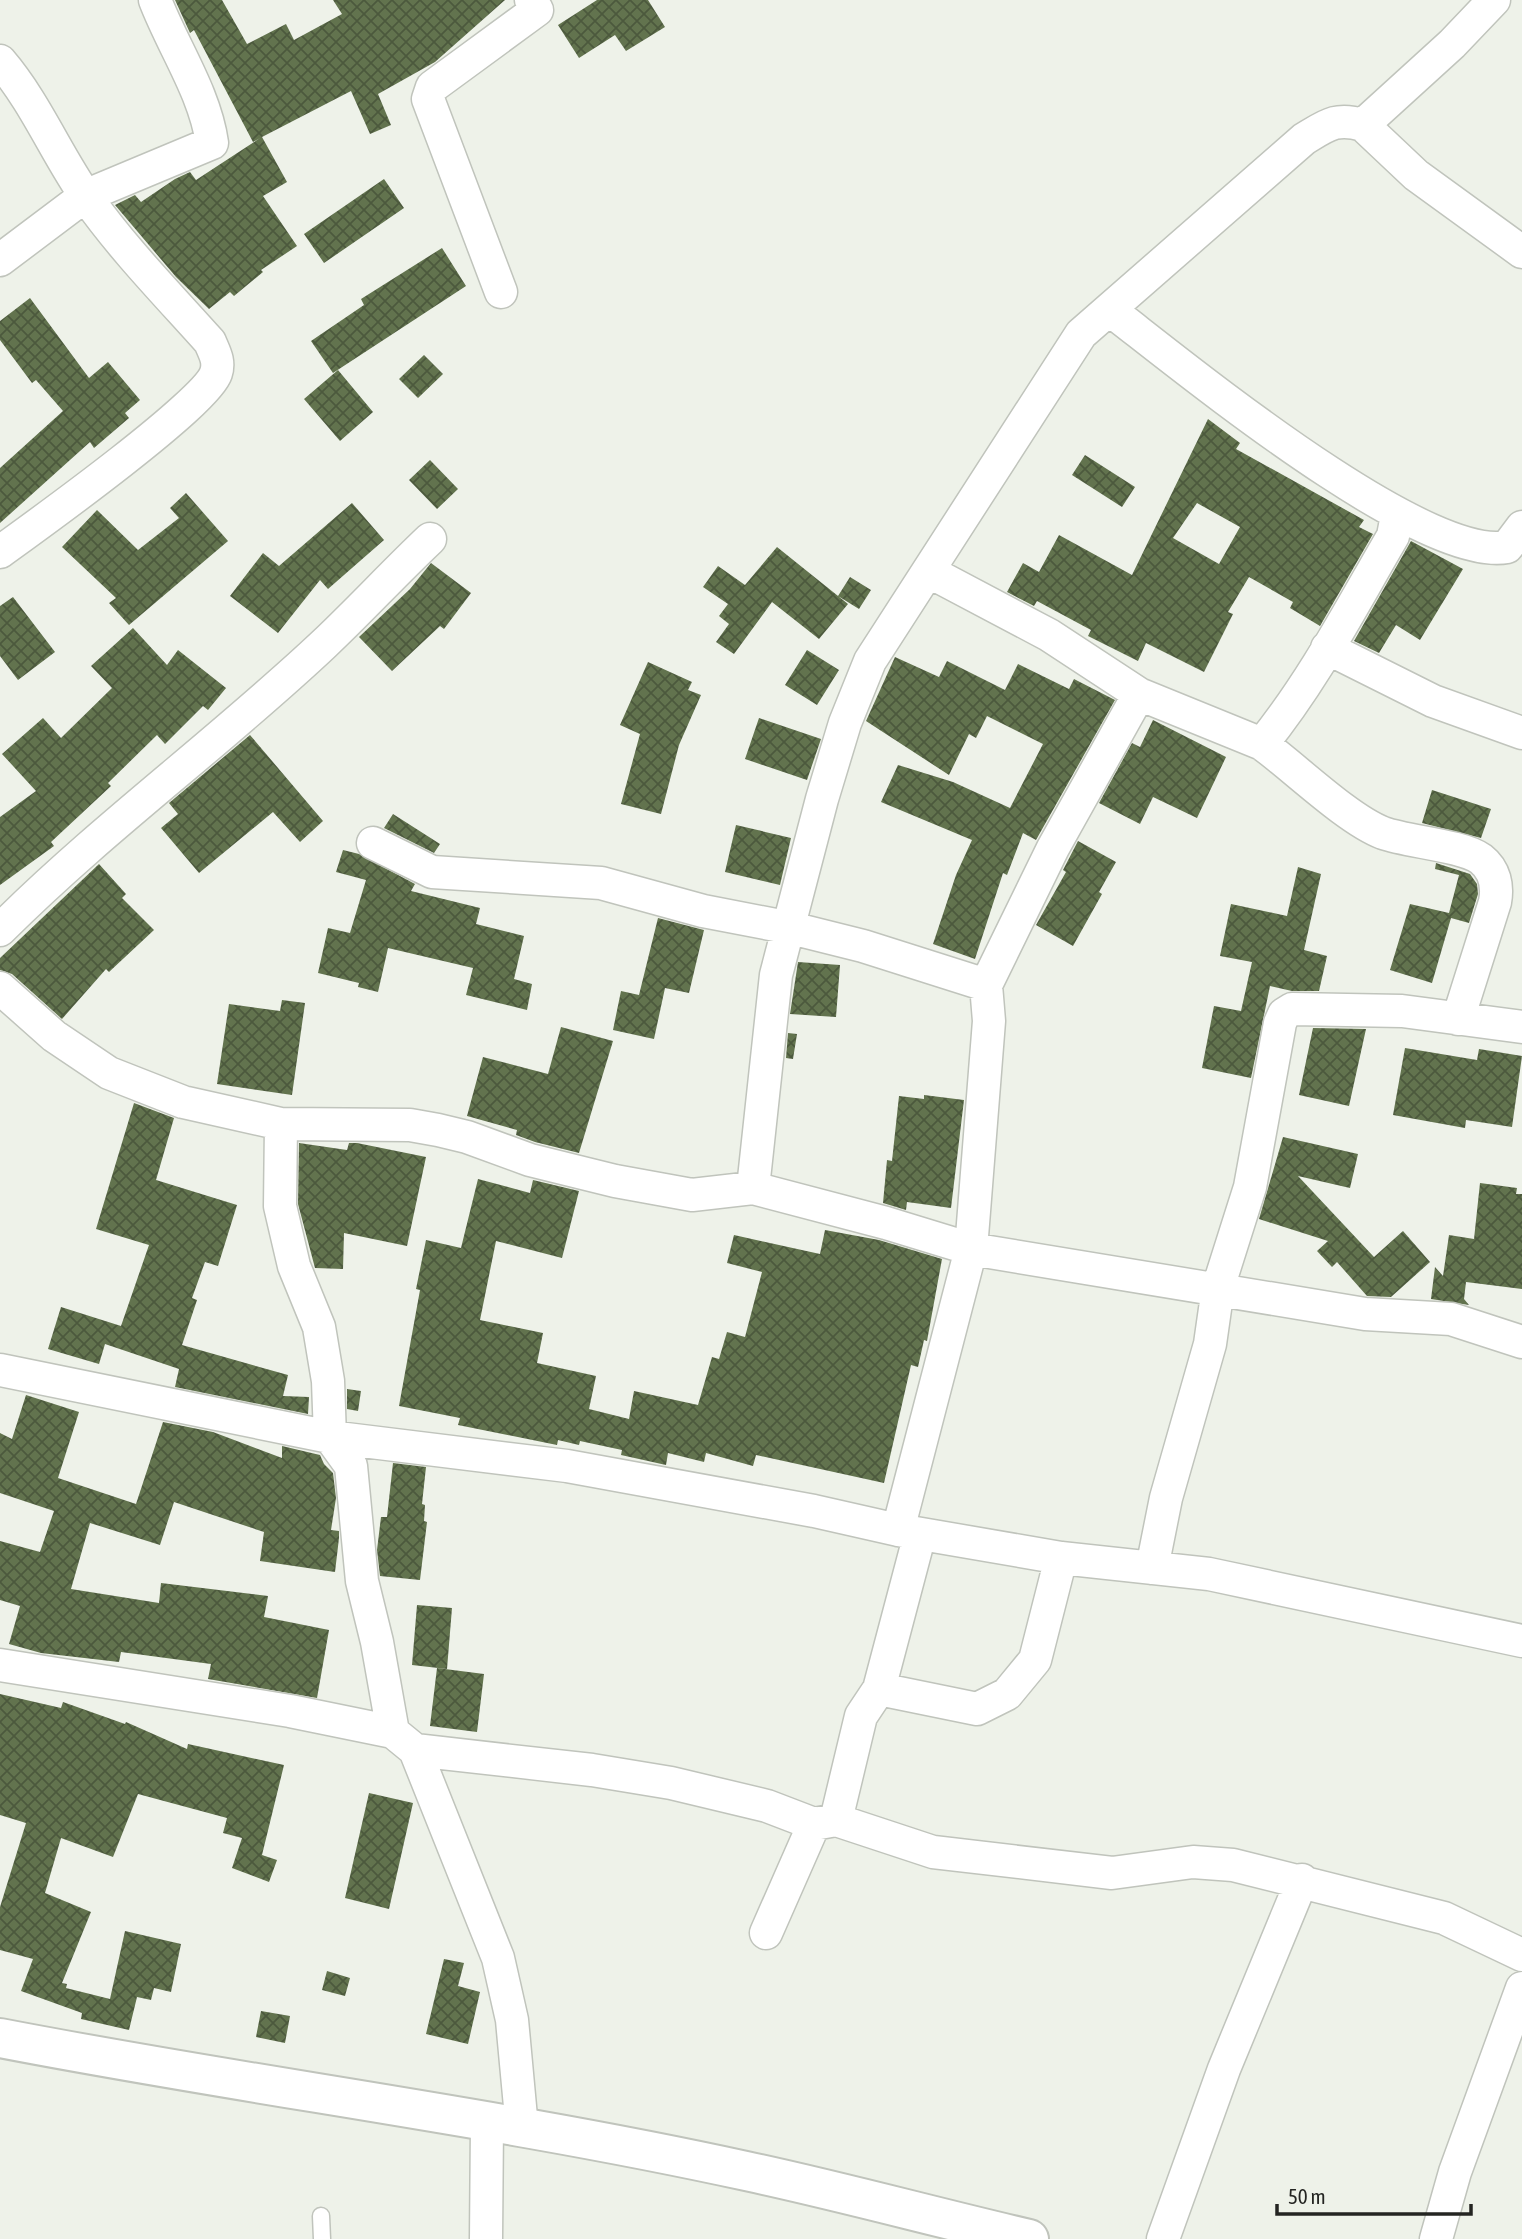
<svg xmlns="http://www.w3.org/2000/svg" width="1522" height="2239" font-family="'Asap Condensed',sans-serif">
  <defs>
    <pattern id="building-cross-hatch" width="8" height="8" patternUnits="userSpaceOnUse" patternTransform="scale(1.75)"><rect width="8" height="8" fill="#62734e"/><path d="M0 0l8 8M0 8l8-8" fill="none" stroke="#4c593d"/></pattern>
  </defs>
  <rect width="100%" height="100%" fill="#eef2e9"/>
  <path fill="url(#building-cross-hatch)" fill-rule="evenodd" d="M175,0H222L247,44L286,24L294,40L342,14L333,0H505L435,62L378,94L391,125L370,134L351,91L262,137L287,182L263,196L297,246L261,270L263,272L234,296L230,292L209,309L176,277L115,205L135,195L141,202L175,179L190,172L196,180L260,138L253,142L194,30L190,33Z
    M597,0H648L665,27L626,51L615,35L579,58L558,25Z
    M384,179L404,208L324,263L304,234Z
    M442,248L466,286L333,373L311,341L364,305L361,299Z
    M30,298L89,378L108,362L140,400L125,413L129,418L94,448L90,442L0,523V468L63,411L36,380L32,383L0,340V321Z
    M424,355L443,374L418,398L399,379Z
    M338,370L373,412L340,441L304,399Z
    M1208,419L1240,443L1236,449L1364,520L1359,527L1373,534L1320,626L1290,608L1293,602L1249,577L1228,612L1233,614L1204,672L1146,643L1138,661L1088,636L1091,630L1037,601L1034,606L1007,592L1023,563L1039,572L1059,535L1132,575ZM1197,503L1240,527L1219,564L1173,538Z
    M1085,455L1135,487L1122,507L1072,475Z
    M430,460L458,489L437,509L409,480Z
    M186,493L228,541L129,625L109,603L116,598L62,547L97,510L138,550L179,518L170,508Z
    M352,503L384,540L328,589L320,580L278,633L230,596L263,553L279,566Z
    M1411,541L1463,569L1420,640L1396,625L1379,653L1354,641Z
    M777,547L848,604L819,639L772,602L734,654L716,642L729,624L719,616L728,604L703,587L718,566L745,585Z
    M431,563L471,593L444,629L440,626L392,671L359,637L410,589Z
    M850,577L871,590L859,609L838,596Z
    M13,597L55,652L18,680L0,656V606Z
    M133,628L167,665L178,650L226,688L208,710L203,706L165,744L157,735L108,783L111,786L51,842L54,846L0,885V817L36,791L2,754L43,718L61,738L112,688L91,666Z
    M807,650L839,670L817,705L785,685Z
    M895,657L939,677L947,661L1005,690L1018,664L1069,689L1074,679L1115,700L1036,840L1023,833L1007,875L1003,873L975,959L933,944L956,875L972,840L881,802L898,765L953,782L1010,808L1043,744L987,716L976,738L969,734L949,775L866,721Z
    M648,662L692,682L688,690L701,695L679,745L661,814L621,804L640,734L620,725Z
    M759,718L821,739L807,780L745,759Z
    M1153,720L1226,757L1197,818L1153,797L1140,824L1099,803L1132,743L1140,747Z
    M250,735L323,821L300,842L273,812L199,873L161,828L178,814L169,803Z
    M1432,790L1491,809L1481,838L1422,823Z
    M393,814L440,844L434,853L384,828Z
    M736,825L791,838L780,885L725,872Z
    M1078,841L1116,862L1099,892L1102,894L1073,946L1036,925L1066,872L1063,870Z
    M343,850L359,854L415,884L411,891L480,908L476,924L524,936L514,979L532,984L527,1010L466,995L473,968L388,948L378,992L358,987L359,983L318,973L328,928L350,933L366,880L336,872Z
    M1436,863L1470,874L1477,884L1478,894L1469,923L1451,918L1432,983L1390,970L1410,904L1449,913L1459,875L1435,869Z
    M99,864L126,894L122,898L154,930L109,972L106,969L62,1019L12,974L0,970V958Z
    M1298,867L1321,874L1304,950L1327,956L1319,991H1292L1270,986L1251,1078L1202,1068L1214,1006L1241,1011L1252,962L1220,956L1231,904L1287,916Z
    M658,918L704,930L689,993L665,988L654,1039L613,1030L621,991L639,995Z
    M798,962L840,965L836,1017L790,1014Z
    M282,1000L305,1003L292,1095L217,1084L229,1004L280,1011Z
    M561,1027L613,1041L579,1153L535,1142L516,1135L517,1130L467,1116L483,1057L548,1074Z
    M1313,1028L1366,1029L1349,1106L1299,1095Z
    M788,1033L797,1034L793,1059L786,1058Z
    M1405,1048L1477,1060L1479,1049L1522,1056L1512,1127L1466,1120L1465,1128L1393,1115Z
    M924,1095L964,1100L951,1208L907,1202L906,1210L883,1203L887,1160L892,1161L899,1096L924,1099Z
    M134,1103L174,1118L156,1180L237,1205L218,1266L205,1262L192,1298L197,1300L182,1345L288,1375L283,1396L309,1397L308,1414L175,1387L179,1369L105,1344L99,1364L48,1349L61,1307L121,1326L149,1245L96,1229Z
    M1283,1137L1358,1154L1350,1188L1298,1176L1374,1257L1403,1231L1430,1262L1391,1297L1367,1296L1337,1262L1332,1267L1317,1251L1328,1241L1259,1219Z
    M299,1143L347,1150L349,1143H357L426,1157L407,1246L344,1233L343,1269L315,1268L298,1204Z
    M478,1179L530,1193L533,1180L579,1191L562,1258L496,1241L480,1320L543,1333L537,1363L596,1376L589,1409L629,1419L634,1391L698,1405L712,1357L719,1359L727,1332L745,1337L762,1272L727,1263L734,1235L820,1254L825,1230L879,1240L942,1259L927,1341L924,1340L918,1367L911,1365L884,1483L756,1455L753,1466L706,1453L704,1462L668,1453L666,1465L621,1455L622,1450L580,1441L579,1445L558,1440L557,1445L458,1425L460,1418L399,1406L420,1290L416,1289L426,1240L461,1248Z
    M1480,1183L1517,1188L1516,1194H1522V1289L1466,1282L1464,1299L1469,1305L1431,1299L1435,1267L1443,1276L1449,1235L1474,1239Z
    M347,1389L361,1391L358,1411L347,1409Z
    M26,1395L79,1412L58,1478L136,1504L163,1422L213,1432L282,1458V1446L320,1455L324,1464L333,1473L336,1498L331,1530L339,1531V1538L335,1572L260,1561L264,1532L174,1502L160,1545L90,1523L71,1589L159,1603L161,1583L268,1596L264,1617L329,1630L317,1698L208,1679L211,1664L121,1652L119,1662L41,1653L9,1644L20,1606L0,1600V1541L40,1552L54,1511L0,1493V1433L12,1439Z
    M393,1463L426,1467L422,1504L425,1505L424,1521L427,1522L420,1580L380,1576L377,1550L381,1517H387Z
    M417,1605L452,1608L447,1669L412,1665Z
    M437,1668L484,1674L477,1732L430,1726Z
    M0,1694L61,1708L63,1702L125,1724L126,1722L187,1749L188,1744L284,1765L262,1855L277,1860L269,1882L232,1868L242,1838L223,1833L227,1818L138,1794L113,1857L61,1838L45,1893L91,1912L62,1983L67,1984L66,1988L110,1999L125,1931L181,1944L171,1992L154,1988L151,2000L137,1997L129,2030L81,2019L82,2013L21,1991L33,1959L0,1950V1907L26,1823L0,1815Z
    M369,1793L413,1803L389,1909L345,1898Z
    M444,1959L464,1963L458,1986L480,1992L468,2044L426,2034Z
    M327,1971L350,1978L345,1996L322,1990Z
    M261,2011L290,2016L285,2043L256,2037Z"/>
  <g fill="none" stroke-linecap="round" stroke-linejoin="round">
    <defs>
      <path id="lane" d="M321,2216L322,2239"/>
      <path id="street" d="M0,61C36,103 56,154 87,198C123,249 168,295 210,342C214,352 220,361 216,373C206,404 36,526 0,552
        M1363,125L1416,175L1522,252
        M0,260L85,196L212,143C205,93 173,47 155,0
        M501,292L428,99L432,87L537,10L531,0
        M1110,310C1183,366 1422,563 1507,547L1522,527
        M928,571L1049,635L1139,694L1262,744C1314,680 1352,606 1393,536L1397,515
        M1327,648L1433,701L1522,733
        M1262,744C1295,768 1347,819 1383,833C1408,842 1461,845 1481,859C1495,870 1498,886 1495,902L1458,1019
        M373,843L432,872L601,883L703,911L791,928L863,946L986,985
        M0,930C102,828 219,743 324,644C360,610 394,573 430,539
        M0,988L54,1036L109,1073L183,1102L281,1124L410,1125L438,1130L467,1137L530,1160L615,1181L692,1195L753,1188L886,1223L971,1249L1365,1314L1451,1319L1522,1342
        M281,1124L280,1206L294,1266L319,1327L328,1381L330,1437L351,1466L362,1581L377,1642L393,1732L415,1750L498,1958L512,2020L522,2128
        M753,1188L776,975L822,799L845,723L870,661L1081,334L1304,139C1327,125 1336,117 1363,125L1452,44L1494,0
        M0,1370L330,1437L567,1466L814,1511L898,1530L1061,1558L1209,1574L1522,1641
        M898,1530L971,1249L989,1021L986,985L1053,848L1139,694
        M1152,1568L1166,1498L1210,1344L1218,1288L1250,1187L1280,1023L1284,1014L1292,1009L1402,1011L1522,1027
        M0,1665L290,1711L393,1732
        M879,1689L977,1709L1007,1694L1035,1660L1061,1558
        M415,1750L592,1770L671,1783L767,1806L814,1824L836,1820L933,1852L1112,1873L1193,1862L1233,1865L1444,1918L1522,1955
        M836,1820L861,1716L879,1689L920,1534
        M766,1933L814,1824
        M486,2239L487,2123
        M1163,2239L1224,2069L1302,1880
        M1436,2239L1455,2172L1522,1988"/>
      <path id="secondary" d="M0,2038C248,2086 499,2117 746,2171C840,2191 934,2217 1029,2239"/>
    </defs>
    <use href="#lane" stroke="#c0c4bc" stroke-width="19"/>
    <use href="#street" stroke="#c0c4bc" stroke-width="35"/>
    <use href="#secondary" stroke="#c0c4bc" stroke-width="42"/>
    <use href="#lane" stroke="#fff" stroke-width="16"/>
    <use href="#street" stroke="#fff" stroke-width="32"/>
    <use href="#secondary" stroke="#fff" stroke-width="38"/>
  </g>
  <path d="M1277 2204v10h194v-10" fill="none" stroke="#242522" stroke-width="3.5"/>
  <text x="1288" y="2204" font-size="21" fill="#242522" stroke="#eef2e9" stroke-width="5" paint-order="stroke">50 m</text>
</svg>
